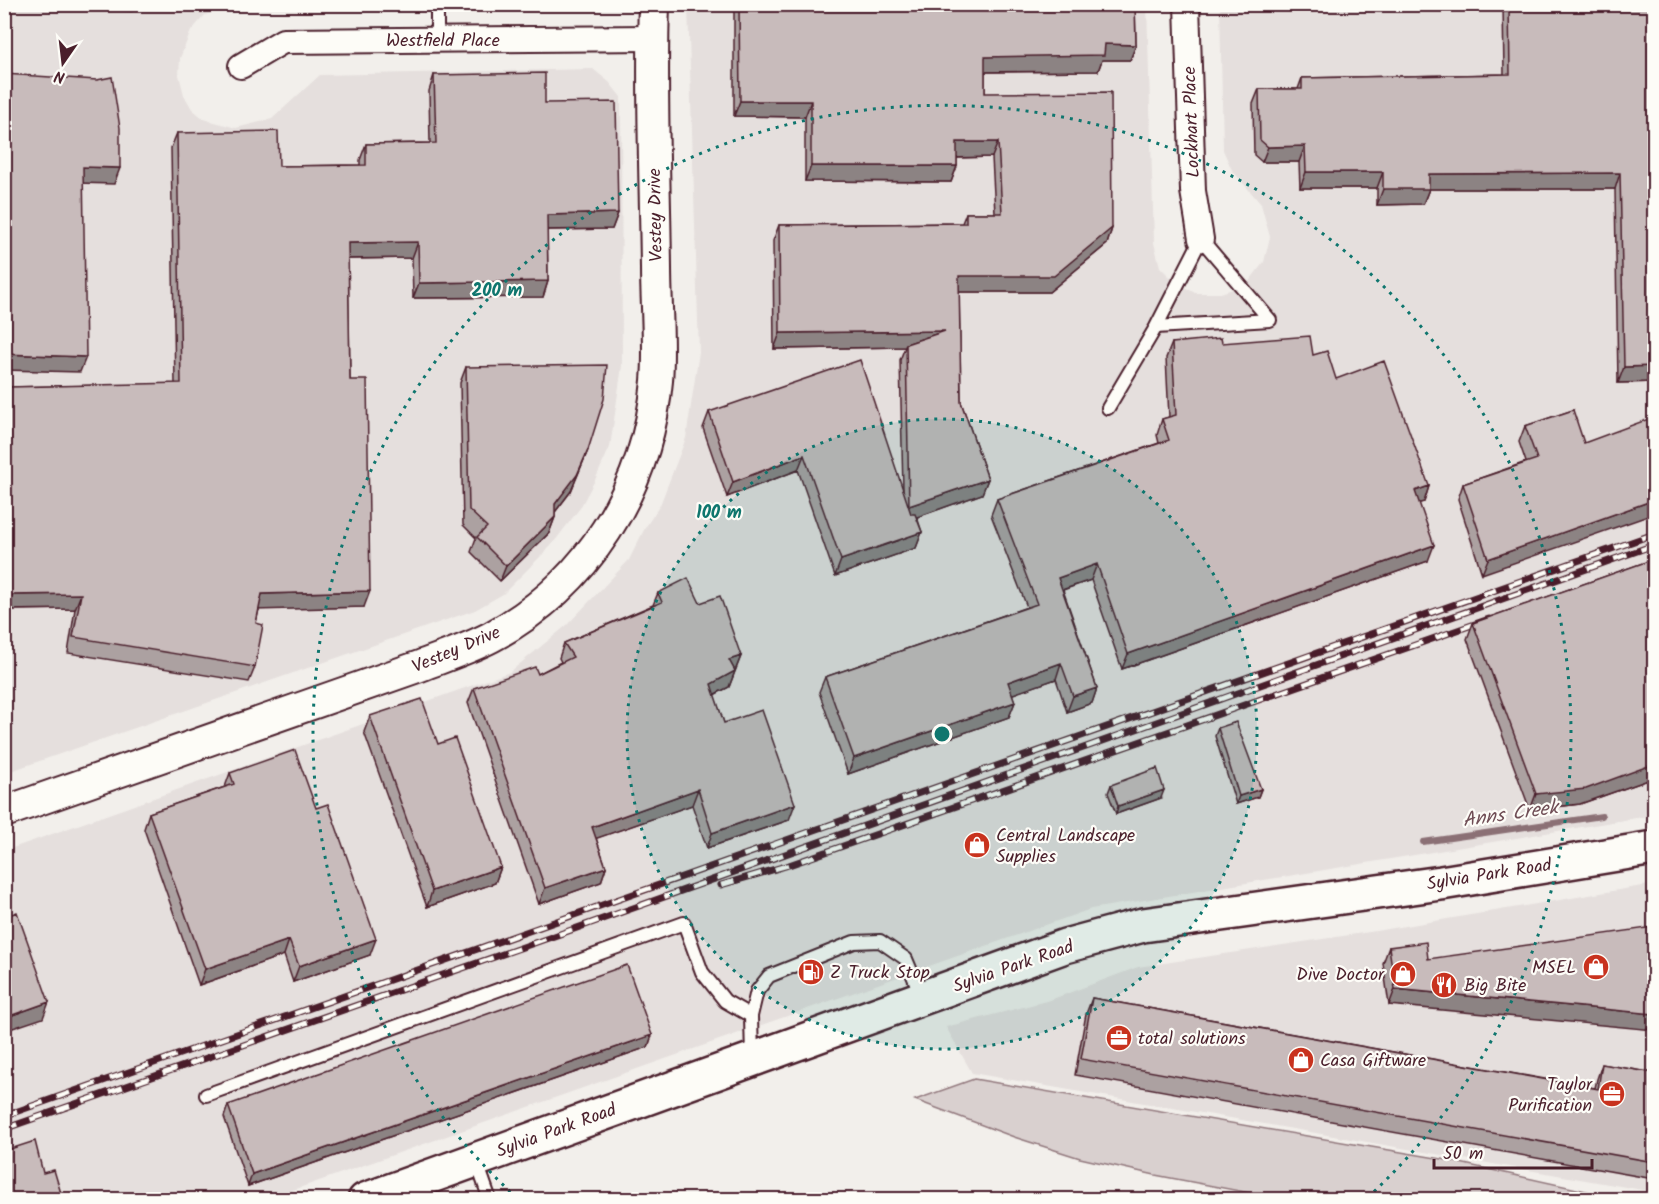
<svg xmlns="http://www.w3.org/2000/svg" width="1659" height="1204" font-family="Kalam,sans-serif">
  <rect width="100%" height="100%" fill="#f2efeb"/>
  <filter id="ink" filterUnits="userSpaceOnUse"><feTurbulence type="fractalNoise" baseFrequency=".0167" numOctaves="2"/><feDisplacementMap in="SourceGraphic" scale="12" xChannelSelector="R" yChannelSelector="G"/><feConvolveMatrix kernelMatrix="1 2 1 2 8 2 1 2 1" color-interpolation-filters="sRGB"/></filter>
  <g filter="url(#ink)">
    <path fill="#e5dfdd" d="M4,5H366H238L205,15L191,31L180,58L179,75L184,95L192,109L204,119L236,128L272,119L320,75L593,69L609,82L621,97L622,366L610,447L595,480L580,508L551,546L503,594L475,610L5,773Z
      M688,5H1147L1154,243L1160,267L1174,281L1195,293H1221L1247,284L1264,262L1270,237L1261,204L1232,170L1223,150L1220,5H1654V815L1091,909L265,1200L5,1199L4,851L510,672L567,625L629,560L645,528L660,505L686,438L699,352Z
      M1654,884V1192L972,1073L946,1027L1050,1000L1138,967L1376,931Z"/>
    <path fill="#d9d0cf" stroke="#92787d" stroke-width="1.5" d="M974,1079L1442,1159L1622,1199H1282L1155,1175L1080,1158L1014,1137L915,1100Z"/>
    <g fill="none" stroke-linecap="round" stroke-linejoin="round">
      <path stroke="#8b6f75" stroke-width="6" d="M1423,842L1602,816"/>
      <defs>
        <path id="service" d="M437,40V4
          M1201,239L1270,320L1156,327Z
          M1108,408L1156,327
          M752,1058L751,1016L757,991L769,976L854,942L880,941L906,959L922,997
          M206,1095L684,923L702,972L725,1001L751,1016
          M476,1160L490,1200"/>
        <path id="minor" d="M1187,4L1193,191L1201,239
          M241,66L283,41L653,38"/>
        <path id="tertiary" d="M4,812L420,666C443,657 468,649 491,637C587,585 647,490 657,381C660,347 656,304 656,268C655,180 651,92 654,4"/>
        <path id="primary" d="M365,1200L1065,946L1143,925L1441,883L1654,848"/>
      </defs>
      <use href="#service" stroke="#4a1f2b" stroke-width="16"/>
      <use href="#minor" stroke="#4a1f2b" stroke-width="28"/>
      <use href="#tertiary" stroke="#4a1f2b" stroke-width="34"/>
      <use href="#primary" stroke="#4a1f2b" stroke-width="38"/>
      <use href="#service" stroke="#fdfcf7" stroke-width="12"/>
      <use href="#minor" stroke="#fdfcf7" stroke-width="24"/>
      <use href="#tertiary" stroke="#fdfcf7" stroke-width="30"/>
      <use href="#primary" stroke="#fdfcf7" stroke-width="33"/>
      <defs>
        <path id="rail" d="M721,885L789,865L1489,619
          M4,1116L1654,534
          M4,1129L577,928L1654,545"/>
      </defs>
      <use href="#rail" stroke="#4a1f2b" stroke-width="7"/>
      <use href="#rail" stroke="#fdfcf7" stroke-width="4.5" stroke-dasharray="14" stroke-linecap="butt"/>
    </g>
    <path fill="#aca1a1" stroke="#4a1f2b" stroke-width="1.5" d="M734,4H1135L1136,45L1130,60H1102L1098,71L985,72V93L1112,228L1107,244L1049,292H959L961,402L988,479L982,494L917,517L922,532L916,548L835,576L798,470L727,497L703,428L709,412L903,490L900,360L905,347L774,349L773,241L779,225L962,223L966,213H995L992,157L957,158V166L951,182L805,181V117L734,116Z
      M1503,4H1653L1654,382L1618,383L1615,189H1429L1423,204L1377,205V188H1300L1299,162H1262L1254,155L1253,104L1259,89H1298L1302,78L1504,74Z
      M434,75L545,103L618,213L612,229L547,230L548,281L543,297L413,298L412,258L348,259L350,380L364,607L259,609L256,623L255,667L249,682L68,653L75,609L4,610V397L8,387L175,384L171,148L177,133L279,166L360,165V160L366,144L430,143L429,91Z
      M1172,343H1222L1313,355L1336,379L1429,486L1424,502L1419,503L1428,561L1122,669L1091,580L1063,590L1097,688L1092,703L1067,712L1056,679L1012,694L1015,702L1009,717L848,774L819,692L825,677L1027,607L991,515L997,499L1159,443L1157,435L1162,419L1169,417L1166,358Z
      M466,367L588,450L571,491L555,512V517L549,533L500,581L471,552L476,538L463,525L460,383Z
      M1573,410L1482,574L1458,499L1463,484L1526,462L1519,442L1525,426Z
      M1654,559V778L1580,804L1530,810L1467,639L1473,623Z
      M658,593L700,603L741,656L729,687L714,695L724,723L789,820L707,848L692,805L596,838L606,867L601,882L539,904L468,703L474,688L538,674L561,662L559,658L564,643L653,605Z
      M370,716L438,744L501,867L495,883L427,907L364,732Z
      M1218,728L1261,789L1258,797L1236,804L1215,736Z
      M230,773L370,955L293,982L284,955L199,985L144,829L149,813L225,787Z
      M1111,785L1161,798L1116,814L1108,793Z
      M1389,947L1428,959L1389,1005L1383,963Z
      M1092,998L1595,1088L1597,1079L1602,1064L1654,1073V1179L1075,1075L1086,1014Z
      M652,1035L648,1047L248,1186L224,1117L228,1105Z"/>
    <path fill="#8c8383" stroke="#4a1f2b" stroke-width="1.5" d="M104,4H135L132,11L102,9Z
      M1105,44L1136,45L1130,60H1102L1098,71L979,72L985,57Z
      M740,101H811L805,117L734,116Z
      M957,142H998L992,157L951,158Z
      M1305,146L1299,162H1262L1268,147Z
      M811,166H957L951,182L805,181Z
      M83,167L120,168L114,184L78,183Z
      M1306,172H1383L1377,188H1300Z
      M1620,173L1615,189H1429L1423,204L1377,205L1383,189L1429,174Z
      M618,213L612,229L541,230L547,215Z
      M1112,228L1107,244L1049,292H953L959,276Z
      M418,242L412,258L342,259L348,243Z
      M548,281L543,297L413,298L419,283Z
      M945,331L906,344L905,347L774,349L780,333Z
      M4,354L86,357L80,372L4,370Z
      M1654,366V382L1618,383L1624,367Z
      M588,450L571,491L549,520L555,504Z
      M804,455L798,470L727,497L733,482Z
      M988,479L982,494L903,522L909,506Z
      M1429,486L1424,502L1409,506L1415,491Z
      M1654,500V514L1482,574L1488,559Z
      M555,517L549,533L500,581L506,566Z
      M922,532L916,548L835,576L841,560Z
      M1434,545L1428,561L1122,669L1128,654Z
      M1097,564L1091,580L1053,593L1058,578Z
      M4,570H8L4,580Z
      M370,591L364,607L256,610L262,594Z
      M81,594L75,609L4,610V604L8,595Z
      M741,656L735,671L729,660Z
      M1061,663L1056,679L1002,698L1008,682Z
      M735,671L729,687L705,699L711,684Z
      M1097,688L1092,703L1067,712L1073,696Z
      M1015,702L1009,717L848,774L854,758Z
      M1654,764V778L1580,804L1530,810L1536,794Z
      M698,789L692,805L586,842L592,827Z
      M1261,789L1258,797L1236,804L1239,796Z
      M1164,790L1161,798L1116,814L1118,806Z
      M795,804L789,820L707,848L712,833Z
      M501,867L495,883L427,907L432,891Z
      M606,867L601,882L539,904L545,888Z
      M376,939L370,955L293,982L299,966Z
      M289,940L284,955L199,985L205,969Z
      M1395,989L1654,1014V1030L1389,1005Z
      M49,1002L43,1018L4,1031V1018Z
      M652,1035L648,1047L248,1186L252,1174Z"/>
    <path fill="#c8bbbb" stroke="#4a1f2b" stroke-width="1.5" d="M739,4H1135L1136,45L1105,44L1104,55L985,57V93L1111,92L1112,228L1054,276H959L961,402L988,479L909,506L906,344L945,331L780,333L779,225L966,223V213H1002L998,142H957V166H811V101H740Z
      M1509,4H1653V15H1654V366L1624,367L1620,173L1429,174V189H1383V172H1306L1305,146L1268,147L1260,140L1259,89H1302V78L1510,74Z
      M545,73V103L616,102L618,213L547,215L548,281L419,283L418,242L348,243L350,380H367L370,591L262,594L256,623L263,625L255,667L73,637L81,594L8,595V570H4V489H8V387L181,383L177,133L278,131L279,166L366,165V144L436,143L434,75Z
      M4,74L97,80L112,77L120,128V168L83,167L86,357L4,354Z
      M1310,336L1313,355L1327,351L1336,379L1384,361L1429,486L1415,491L1434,545L1128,654L1097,564L1058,578L1097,688L1073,696L1061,663L1008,682L1015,702L854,758L825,677L1037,604L997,499L1169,440L1162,419L1176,415L1172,343L1221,338L1222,343Z
      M860,360L911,514H915L922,532L841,560L804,455L733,482L709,412Z
      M607,365L604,399L588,450L577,475L555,504V517L506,566L477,537L487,527L469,510L466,367Z
      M1573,410L1584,443L1654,417V500L1488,559L1463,484L1537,459L1525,426Z
      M1654,559V764L1586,789L1536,794L1473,623Z
      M688,578L700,603L720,596L741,656L729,660L735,671L711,684L724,723L762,710L795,804L712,833L698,789L592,827L606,867L545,888L474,688L535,667L538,674L573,657L564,643L662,602L658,593Z
      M422,699L438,744L455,738L501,867L432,891L370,716Z
      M1236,722L1261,789L1239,796L1218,728Z
      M295,750L316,808L328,804L376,939L299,966L289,940L205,969L149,813L234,784L230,773Z
      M1157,768L1164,790L1118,806L1111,785Z
      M17,912L49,1002L4,1018V917Z
      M1654,927V1014L1395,989L1389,947L1426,942L1428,959Z
      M627,965L652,1035L252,1174L228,1105Z
      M1092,998L1598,1089L1602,1064L1654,1073V1162L1081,1059Z
      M35,1141L43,1173L54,1170L63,1200H4V1151Z"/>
  </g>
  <circle cx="942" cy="734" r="315" fill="#0f766e" fill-opacity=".12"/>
  <g fill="none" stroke="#0f766e" stroke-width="3" stroke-dasharray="3 6">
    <circle cx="942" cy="734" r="315"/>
    <path d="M517 1198A629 629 0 1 1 1367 1198"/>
  </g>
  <defs>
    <symbol id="shop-disc" viewBox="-11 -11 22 22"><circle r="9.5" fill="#c8321e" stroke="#fdfcf7"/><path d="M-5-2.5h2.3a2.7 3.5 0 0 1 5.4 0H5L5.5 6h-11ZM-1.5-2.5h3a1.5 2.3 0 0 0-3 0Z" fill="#fff"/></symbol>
    <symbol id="fuel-disc" viewBox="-11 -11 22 22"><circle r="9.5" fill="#c8321e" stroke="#fdfcf7"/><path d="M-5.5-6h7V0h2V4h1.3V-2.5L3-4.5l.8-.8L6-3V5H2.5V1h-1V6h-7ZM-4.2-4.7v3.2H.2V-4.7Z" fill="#fff"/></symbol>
    <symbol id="restaurant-disc" viewBox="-11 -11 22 22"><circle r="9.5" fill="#c8321e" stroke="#fdfcf7"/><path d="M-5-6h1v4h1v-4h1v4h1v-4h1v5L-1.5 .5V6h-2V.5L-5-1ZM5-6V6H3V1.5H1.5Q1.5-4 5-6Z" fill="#fff"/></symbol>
    <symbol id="office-disc" viewBox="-11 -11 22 22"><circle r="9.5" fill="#c8321e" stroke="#fdfcf7"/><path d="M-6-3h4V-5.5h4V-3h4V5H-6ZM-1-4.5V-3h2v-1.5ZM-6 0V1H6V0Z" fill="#fff"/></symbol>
  </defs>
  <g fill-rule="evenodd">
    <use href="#shop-disc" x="962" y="830" width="30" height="30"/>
    <use href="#shop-disc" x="1581" y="952" width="30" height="30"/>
    <use href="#fuel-disc" x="796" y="957" width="30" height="30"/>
    <use href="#shop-disc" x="1388" y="959" width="30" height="30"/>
    <use href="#restaurant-disc" x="1429" y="970" width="30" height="30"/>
    <use href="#office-disc" x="1104" y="1023" width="30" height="30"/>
    <use href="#shop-disc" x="1286" y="1045" width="30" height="30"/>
    <use href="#office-disc" x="1597" y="1079" width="30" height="30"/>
  </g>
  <g text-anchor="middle" stroke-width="4.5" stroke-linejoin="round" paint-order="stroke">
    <g font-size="18" fill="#4a1f2b" stroke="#fdfcf7">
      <text x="443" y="46">Westfield Place</text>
      <text transform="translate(1191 122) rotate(-92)" y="6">Lockhart Place</text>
      <text transform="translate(655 215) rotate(-91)" y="6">Vestey Drive</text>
      <text transform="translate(456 649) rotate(-23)" y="6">Vestey Drive</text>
      <text transform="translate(1489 874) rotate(-9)" y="6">Sylvia Park Road</text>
      <text transform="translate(1013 966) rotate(-19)" y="6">Sylvia Park Road</text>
      <text transform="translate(556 1130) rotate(-20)" y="6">Sylvia Park Road</text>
    </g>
    <g font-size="18" fill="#4a1f2b" stroke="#fdfcf7" text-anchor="start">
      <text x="996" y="841">Central Landscape<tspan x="996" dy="21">Supplies</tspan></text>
      <text x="1576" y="973" text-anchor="end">MSEL</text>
      <text x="830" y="978">Z Truck Stop</text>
      <text x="1384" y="980" text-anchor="end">Dive Doctor</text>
      <text x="1464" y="991">Big Bite</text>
      <text x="1138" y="1044">total solutions</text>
      <text x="1320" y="1066">Casa Giftware</text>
      <text x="1592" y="1090" text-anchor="end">Taylor<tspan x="1592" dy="21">Purification</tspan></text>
    </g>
    <g font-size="20" font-style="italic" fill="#704e56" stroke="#fdfcf7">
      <text transform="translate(1510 813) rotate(-8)" y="7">Anns Creek</text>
    </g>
  </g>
  <circle cx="942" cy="734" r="9" fill="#0f766e" stroke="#fdfcf7" stroke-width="3"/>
  <g font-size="18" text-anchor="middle" font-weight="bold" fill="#0f766e" stroke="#fdfcf7" stroke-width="4.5" stroke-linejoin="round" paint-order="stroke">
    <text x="497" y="296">200 m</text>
    <text x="719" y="518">100 m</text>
  </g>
  <rect width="1659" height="1204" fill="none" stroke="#fdfcf7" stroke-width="24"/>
  <rect x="12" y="12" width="1635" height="1180" fill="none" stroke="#4a1f2b" stroke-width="2" filter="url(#ink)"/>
  <g transform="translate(63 63) rotate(194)" stroke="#fdfcf7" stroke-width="4.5" paint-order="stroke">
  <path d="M0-4.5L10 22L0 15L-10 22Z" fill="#4a1f2b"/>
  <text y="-9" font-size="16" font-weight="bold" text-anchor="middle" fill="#4a1f2b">N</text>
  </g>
  <path d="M1434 1159v9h158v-9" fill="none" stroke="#4a1f2b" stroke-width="3"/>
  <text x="1443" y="1159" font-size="18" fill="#4a1f2b" stroke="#fdfcf7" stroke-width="4.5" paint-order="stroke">50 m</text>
</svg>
